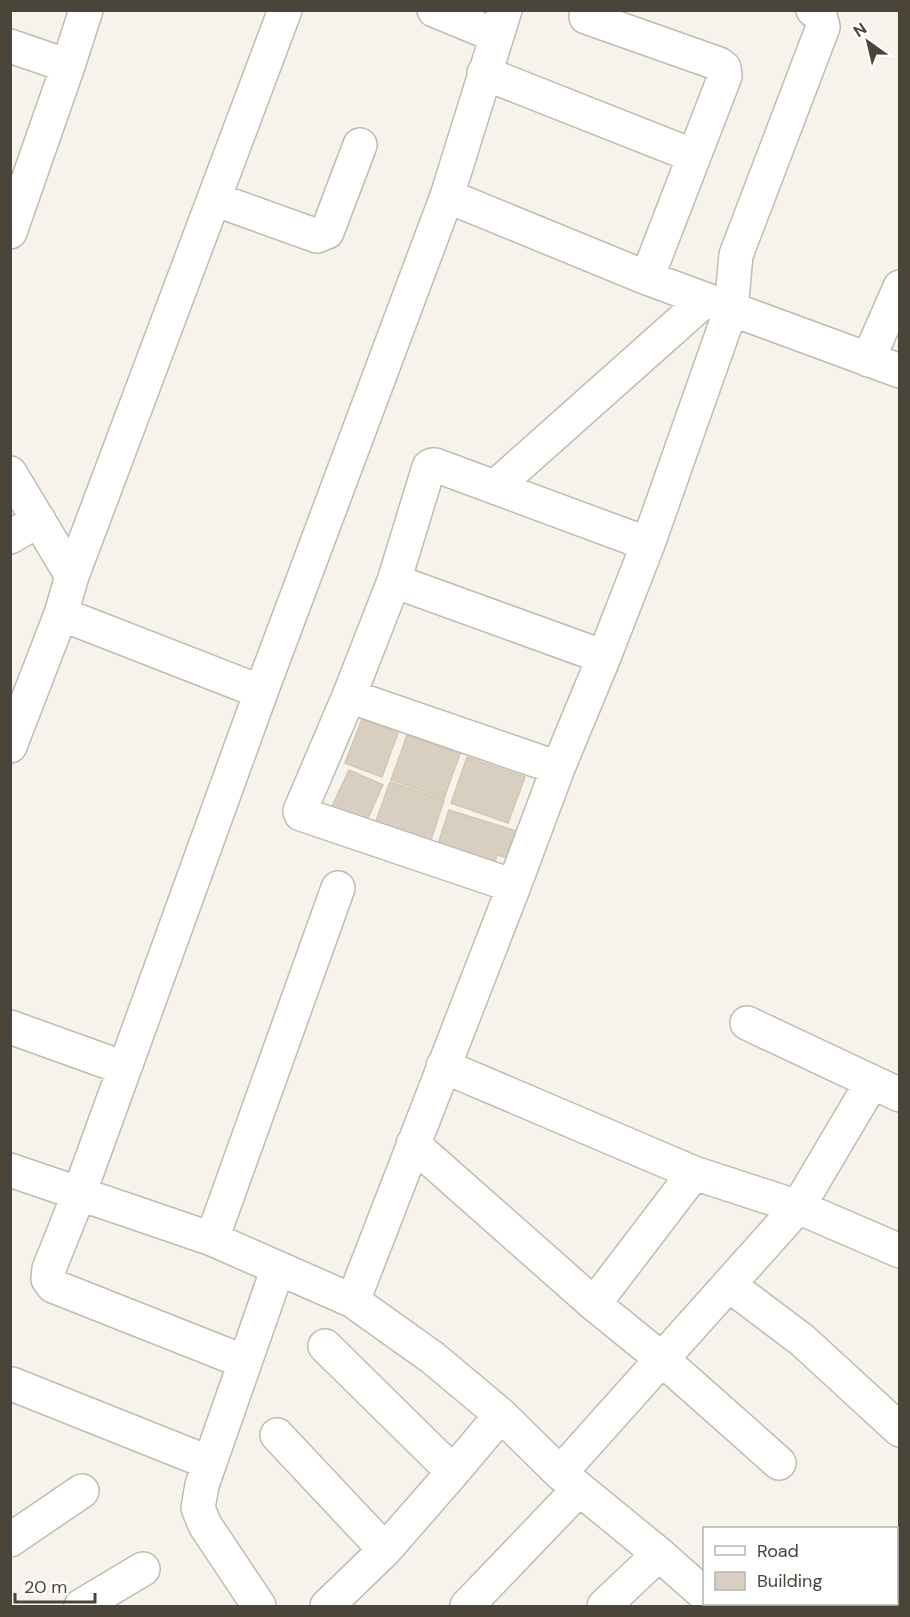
<svg xmlns="http://www.w3.org/2000/svg" width="910" height="1617" font-family="'DM Sans',sans-serif">
  <rect width="100%" height="100%" fill="#f6f3ec"/>
  <path fill="#d8cfc1" stroke="#d3c7b4" stroke-width="1.5" d="M362,719L398,733L382,777L345,763Z
    M407,735L460,754L444,798L391,780Z
    M467,757L525,777L508,823L451,803Z
    M349,770L383,785L362,831L328,815Z
    M390,782L444,800L430,843L375,824Z
    M449,810L516,831L508,858L497,855L491,874L434,856Z"/>
  <g fill="none" stroke-linecap="round" stroke-linejoin="round">
    <defs>
      <path id="minor" d="M434,10L497,36
        M586,17L719,64L724,68L725,76L647,278
        M10,46L68,66
        M484,73L694,156
        M447,196L647,278L900,371
        M214,199L317,236L327,232L360,145
        M10,232L68,66L86,10
        M868,360L900,287
        M10,473L72,576
        M495,487L705,300
        M10,537L39,520
        M394,581L604,657
        M61,614L261,692
        M349,696L558,768
        M10,746L61,614L72,576L285,10
        M514,886L304,815L301,814L300,811L349,696L394,581L429,467L432,465H435L648,544
        M747,1023L900,1095
        M10,1027L124,1068
        M443,1066L694,1173L798,1207L900,1251
        M413,1144L594,1304L663,1360L779,1463
        M10,1170L212,1239L353,1301L433,1358L501,1415L560,1473L659,1554L704,1594
        M212,1239L338,888
        M729,1285L802,1340L900,1430
        M353,1301L514,886L558,768L604,657L648,544L731,309L736,255L823,27C822,19 820,14 813,10
        M594,1304L694,1173
        M325,1346L453,1472
        M245,1362L53,1286L48,1279L49,1269L79,1194L261,692L447,196L505,10
        M12,1384L210,1463
        M277,1435L385,1550
        M560,1473L798,1207L872,1082
        M10,1540L82,1491
        M81,1606L143,1569
        M259,1606L205,1525L198,1508L202,1485L278,1268
        M327,1606L385,1550L453,1472L501,1415
        M467,1606L579,1489
        M604,1606L659,1554
        M895,1606L900,1601"/>
    </defs>
    <use href="#minor" stroke="#c2bbae" stroke-width="36"/>
    <use href="#minor" stroke="#fff" stroke-width="33"/>
  </g>
  <rect width="910" height="1617" fill="none" stroke="#4b4439" stroke-width="24"/>
  <rect x="703" y="1527" width="195" height="78" fill="#ffffff" stroke="#b7b4b0" stroke-width="1.5"/>
  <rect x="715" y="1546" width="30" height="9" fill="#ffffff" stroke="#b7b4b0" stroke-width="1.5"/>
  <text x="757" y="1557" font-size="18" fill="#4b4439">Road</text>
  <rect x="715" y="1572" width="30" height="18" fill="#d8cfc1" stroke="#b7b4b0" stroke-width="1.5"/>
  <text x="757" y="1587" font-size="18" fill="#4b4439">Building</text>
  <g transform="translate(868 42) rotate(326)" stroke="#ffffff" stroke-width="4.5" paint-order="stroke">
  <path d="M0-4.5L10 22L0 15L-10 22Z" fill="#4b4439"/>
  <text y="-9" font-size="16" font-weight="bold" text-anchor="middle" fill="#4b4439">N</text>
  </g>
  <path d="M15 1593v9h80v-9" fill="none" stroke="#4b4439" stroke-width="3"/>
  <text x="24" y="1593" font-size="18" fill="#4b4439" stroke="#ffffff" stroke-width="4.5" paint-order="stroke">20 m</text>
</svg>
